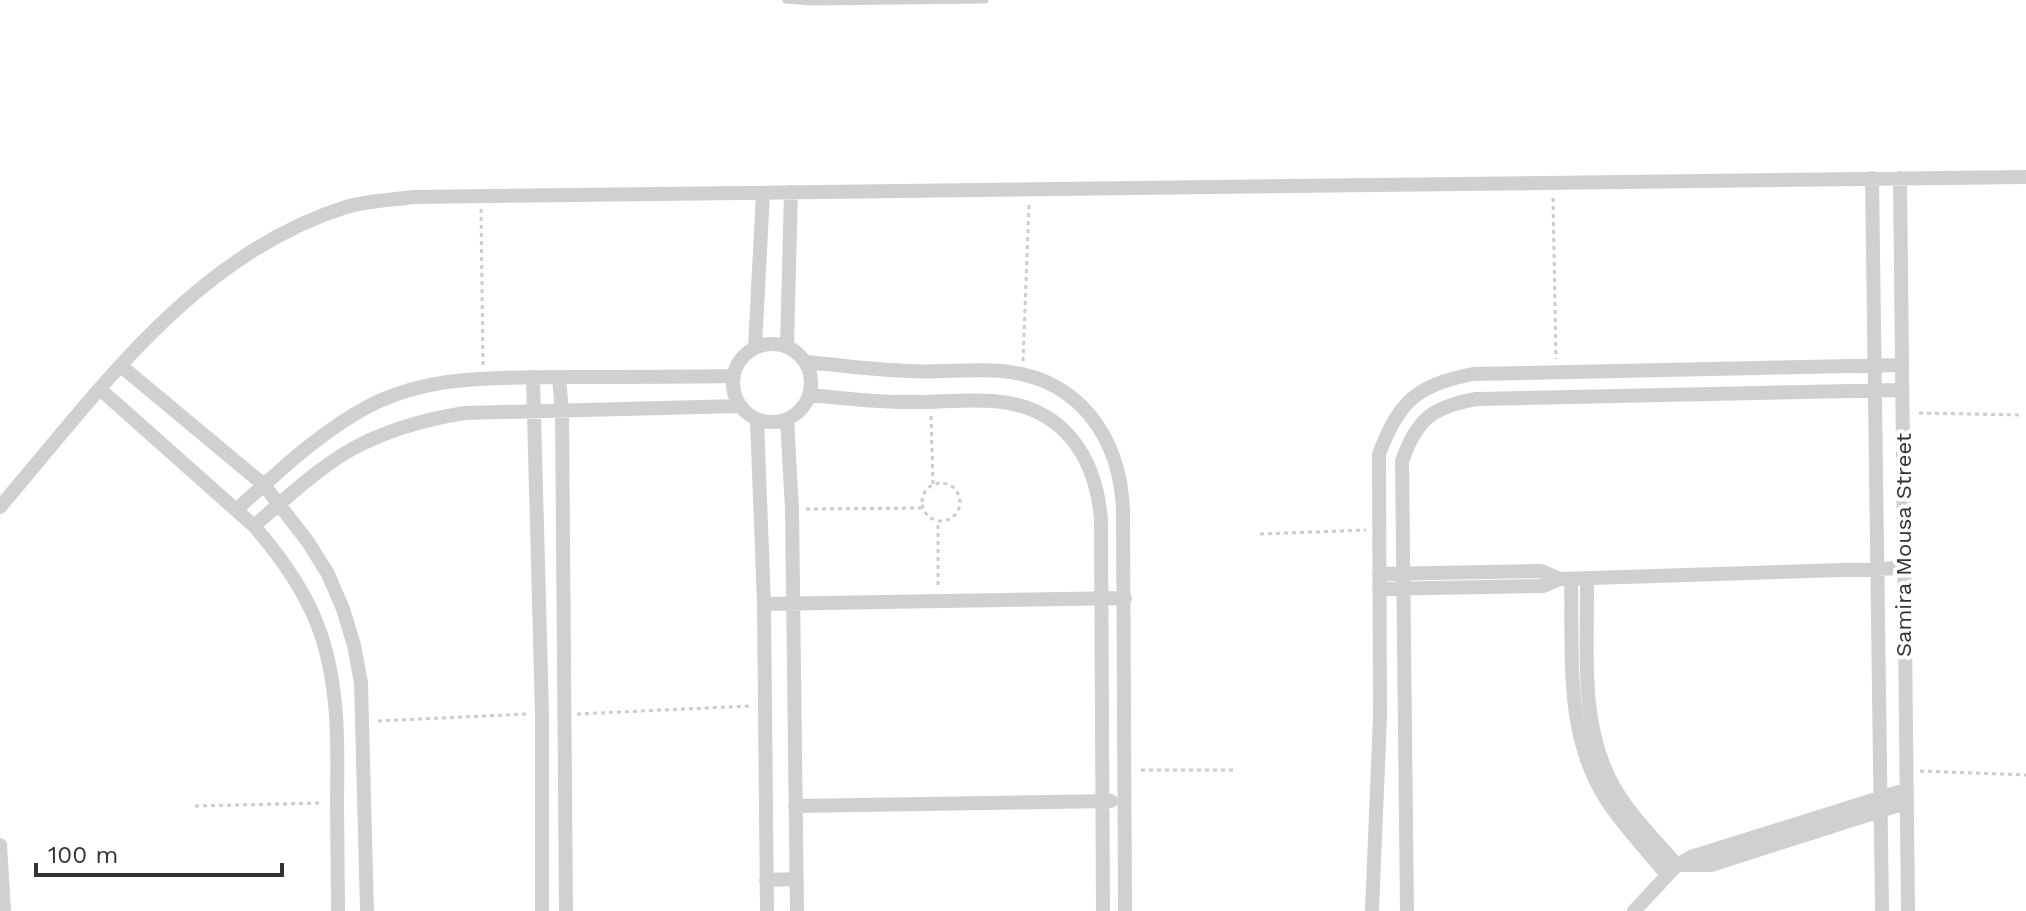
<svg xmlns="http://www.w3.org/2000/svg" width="2026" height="911" font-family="'Work Sans',sans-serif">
  <rect width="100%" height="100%" fill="#fff"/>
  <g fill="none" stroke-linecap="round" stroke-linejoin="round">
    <path stroke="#cdcdcd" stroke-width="3" stroke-dasharray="4 4" stroke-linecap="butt" d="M1553,198L1556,359
      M481,209L483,366
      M1023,361L1029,205
      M1919,413L2022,415
      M931,416L933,484
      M922 502a19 19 0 1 1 38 0a19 19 0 1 1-38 0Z
      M806,509L922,508
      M1260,534L1366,530
      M938,585V521
      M577,714L749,706
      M378,721L526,714
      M1141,770H1234
      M1920,771L2026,775
      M195,806L321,803"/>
    <path stroke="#d0d0d0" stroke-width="7" d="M786,0L812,2L985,0"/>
    <path stroke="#d0d0d0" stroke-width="14" d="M1872,178L1882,911
      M1900,178L1908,911
      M733 383a39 39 0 1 1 78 0a39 39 0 1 1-78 0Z
      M787,346L791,192
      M755,347L763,193
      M805,362C840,365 875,370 909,371C940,373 971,368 1002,371C1079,378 1120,437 1123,510L1125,911
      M121,366L264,485L308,542L328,574L343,609L354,645L361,683L367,911
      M533,377L542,714V911
      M559,377L562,412L566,911
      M101,390L254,526C281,557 305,590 319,629C339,684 338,743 337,800C337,837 338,874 338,911
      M809,395C843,398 879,403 913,402C940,402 967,399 993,401C1062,406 1096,455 1101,520L1103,911
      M787,419L792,509L797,911
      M757,420L764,604L767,911
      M0,507C99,391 194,255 346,207C367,201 391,200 413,197L2026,177
      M236,510C276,474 322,430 371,405C433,374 500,378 568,377C623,377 678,377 733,376
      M254,526C284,500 317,469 352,449C387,430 426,419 465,413L739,406
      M1379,574L1541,571L1560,579
      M1587,578C1588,649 1578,725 1615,789C1631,816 1656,841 1677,865H1711L1905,803
      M1571,579C1573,653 1564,734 1606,799C1623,826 1647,850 1667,875
      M1379,589L1543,586L1560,579L1904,568
      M764,604L1125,598
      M795,806L1111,801
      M0,845L4,911
      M766,880L796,879
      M1372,911L1380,717L1379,454C1399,401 1417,385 1473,374L1902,365
      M1407,911L1402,461C1417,419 1432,407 1476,399L1902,390
      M1634,911L1677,865L1691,857L1905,790"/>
  </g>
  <g text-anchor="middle" stroke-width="8" stroke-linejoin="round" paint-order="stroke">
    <g font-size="22" fill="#333" stroke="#fff">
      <text transform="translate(1903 545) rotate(-90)" y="8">Samira Mousa Street</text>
    </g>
  </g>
  <path d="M36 863v12h246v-12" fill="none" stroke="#333333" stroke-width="4"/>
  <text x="48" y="863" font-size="24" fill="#333333" stroke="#ffffff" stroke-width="6" paint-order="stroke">100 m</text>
</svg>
